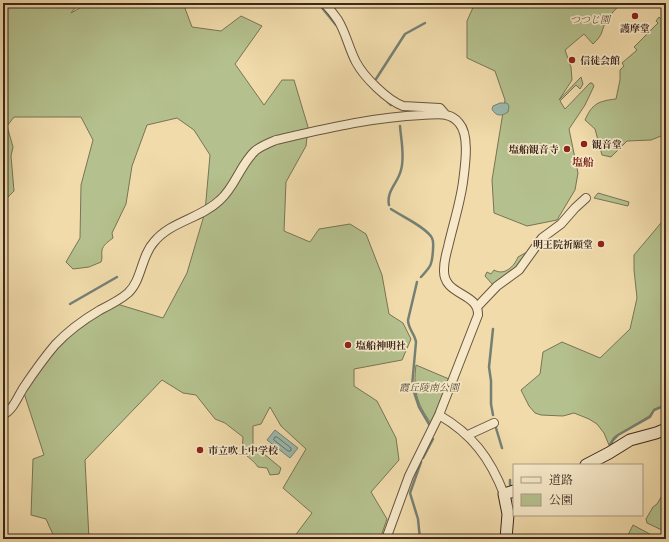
<svg xmlns="http://www.w3.org/2000/svg" width="669" height="542" font-family="'Libre Caslon Text','Noto Serif JP',serif">
  <rect width="100%" height="100%" fill="#f1dbab"/>
  <filter id="stains"><feTurbulence type="fractalNoise" baseFrequency=".005" numOctaves="4"/><feColorMatrix values="0 0 0 0 .2 0 0 0 0 .09 0 0 0 0 .02 0 0 0 .5 -.17"/></filter>
  <radialGradient id="worn" r=".72"><stop offset=".6" stop-color="#630" stop-opacity="0"/><stop offset="1" stop-color="#630" stop-opacity=".3"/></radialGradient>
  <path fill="#b4c18e" stroke="#787456" d="M3,3H83L75,8L71,13L85,5V3H183L192,27L221,31L241,16L262,26L235,64L264,105L282,80H294L308,127L306,146L286,182L284,231L310,242L319,229L350,224L366,234L382,275L389,314L403,323L411,339L402,360L354,369V386L377,401L396,438L399,460L371,492L387,519L380,539H277L278,538L294,537L312,513L283,488L306,449L281,426L270,407L261,424L253,426V445L281,468L279,474L270,475L267,468L258,467C248,453 241,459 243,437L225,423L215,419L196,395L183,393L162,380L85,460L89,539H55L46,519L31,515L33,459L44,455L24,393C39,371 54,344 77,328C90,319 104,312 117,304L163,318L187,273L205,212L210,155L194,130L177,118L147,125L132,166L126,204L112,233L113,238C109,241 103,245 102,250C101,254 103,258 101,262L89,267L73,269L66,262L80,238L81,185L93,140L81,117H14L7,126L13,147L11,156L14,191L7,198L6,209L3,207Z
    M475,3H622C617,8 611,13 607,20C600,31 605,33 593,44L584,34L565,50L571,67L572,80L559,100L581,77L583,84L580,89L576,85L560,101L565,109L590,83H592L594,86L585,105L569,129L578,173L575,190L557,220L527,226L494,213L492,180L505,100L495,71L467,58V21Z
    M666,16V134L651,140L627,141L611,157L602,155L595,129L585,120C592,104 598,101 616,99L620,80V70L624,66L622,63L637,50L634,47L658,23L656,21L659,17L661,19Z
    M598,193L629,202L628,206L594,198Z
    M666,217V404L654,410L649,416L614,437L609,445L604,433L597,424L589,419L574,413L563,416L541,415L535,413L529,406L521,390L540,374L543,352L562,342L600,358L630,329L637,298L634,270V255Z
    M525,253H527L520,264L493,285L485,276L487,272L491,274L494,270C504,276 514,267 518,257Z
    M416,365L449,379L431,423C416,403 413,389 416,365Z
    M666,489V532L647,523L646,519L653,507L657,504Z
    M633,525L659,539H626Z"/>
  <path fill="#9bbaaf" stroke="#758075" d="M500,103H507L509,106L508,112C502,116 496,117 492,109L493,106Z
    M275,430L298,448L290,458L267,440Z"/>
  <g fill="none" stroke-linecap="round" stroke-linejoin="round">
    <path stroke="#6b7166" stroke-width="1" d="M275,437H277L291,448V451H288L274,440Z"/>
    <path stroke="#758075" stroke-width="2.5" d="M319,4L336,25
      M376,79L405,34L425,23
      M387,101L391,105
      M389,205C386,191 398,183 401,170C405,157 401,139 400,126
      M391,209C401,216 426,227 432,238C434,242 433,246 433,250C432,265 431,266 421,277
      M417,282L408,320C408,329 415,334 416,342L412,386L419,407L429,424
      M70,304L117,277
      M493,329L489,367L491,381V404L493,415
      M496,428L502,448
      M609,448L613,440L618,435L650,417L654,410L666,405
      M423,458L433,439
      M510,485V480
      M420,539L418,519L410,493L421,462"/>
    <defs>
      <path id="minor" d="M324,3C329,8 334,14 338,20C346,33 349,49 356,62C364,77 387,100 403,106L440,108L446,115
        M477,307L497,286L519,270L542,238L561,224L575,208L586,198
        M3,415C14,409 18,396 24,387C34,372 44,358 55,345C68,331 83,320 100,310C110,305 120,300 128,293C142,280 141,256 154,242C171,221 200,219 220,200C235,187 240,165 255,151C261,146 269,143 276,140C324,129 373,117 422,115C430,115 439,113 446,115C451,116 456,119 459,123C470,135 465,166 463,182C460,204 453,225 448,247C446,254 444,262 444,270C443,296 479,292 478,315L439,415L409,476L386,539
        M439,415C472,434 490,458 504,494
        M468,435L494,423"/>
      <path id="secondary" d="M586,465L609,453L630,440L656,433L666,429
        M506,539L508,514L504,494L514,491"/>
    </defs>
    <use href="#minor" stroke="#685540" stroke-width="10"/>
    <use href="#secondary" stroke="#3b281d" stroke-width="13"/>
    <use href="#minor" stroke="#f6e8c8" stroke-width="8"/>
    <use href="#secondary" stroke="#f6e8c8" stroke-width="11"/>
  </g>
  <g fill="#8f2418" stroke="#f6e8c8" stroke-width="1.5">
    <circle cx="635" cy="16" r="4"/>
    <circle cx="572" cy="60" r="4"/>
    <circle cx="584" cy="144" r="4"/>
    <circle cx="567" cy="149" r="4"/>
    <circle cx="601" cy="244" r="4"/>
    <circle cx="348" cy="345" r="4"/>
    <circle cx="200" cy="450" r="4"/>
  </g>
  <g text-anchor="middle" stroke-width="3.5" stroke-linejoin="round" paint-order="stroke">
    <g font-size="10" font-style="italic" fill="#594e39" stroke="#f6e8c8">
      <text x="590" y="23">つつじ園</text>
      <text x="429" y="391">霞丘陵南公園</text>
    </g>
    <g font-size="10" font-weight="bold" fill="#3b281d" stroke="#f6e8c8" text-anchor="start">
      <text x="635" y="32" text-anchor="middle">護摩堂</text>
      <text x="580" y="64">信徒会館</text>
      <text x="592" y="148">観音堂</text>
      <text x="559" y="153" text-anchor="end">塩船観音寺</text>
      <text x="593" y="248" text-anchor="end">明王院祈願堂</text>
      <text x="356" y="349">塩船神明社</text>
      <text x="208" y="454">市立吹上中学校</text>
    </g>
    <g font-size="11" font-weight="bold" fill="#7a1f14" stroke="#f6e8c8">
      <text x="583" y="166">塩船</text>
    </g>
  </g>
  <rect width="669" height="542" fill="none" stroke="#f1dbab" stroke-width="16"/>
  <rect x="4" y="4" width="661" height="534" fill="none" stroke="#3b281d" stroke-width="2"/>
  <rect x="8" y="8" width="653" height="526" fill="none" stroke="#3b281d"/>
  <rect x="513" y="464" width="130" height="52" fill="#f6e8c8" stroke="#ab9b84"/>
  <rect x="521" y="477" width="20" height="6" fill="#f6e8c8" stroke="#ab9b84"/>
  <text x="549" y="484" font-size="12" fill="#3b281d">道路</text>
  <rect x="521" y="494" width="20" height="12" fill="#b4c18e" stroke="#ab9b84"/>
  <text x="549" y="504" font-size="12" fill="#3b281d">公園</text>
  <rect width="100%" height="100%" filter="url(#stains)"/>
  <rect width="100%" height="100%" fill="url(#worn)"/>
</svg>
